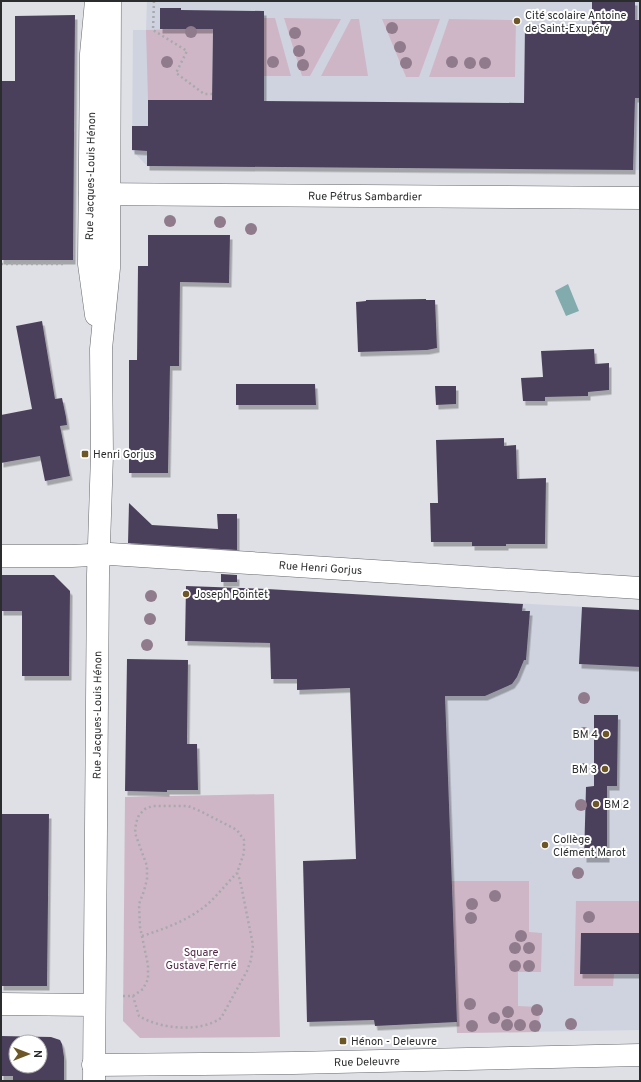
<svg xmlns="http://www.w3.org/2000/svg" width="641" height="1082" font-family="Overpass,sans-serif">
  <defs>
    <filter id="shadow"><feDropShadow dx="2.5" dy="4.5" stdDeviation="0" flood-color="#0004"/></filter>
  </defs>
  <rect width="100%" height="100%" fill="#dee0e5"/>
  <path fill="#cfd3df" d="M147,1H640V170L147,166L132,150L133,30H146Z
    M441,599L640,610V1030L457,1033Z"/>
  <path fill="#cfb6c6" d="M213,16L212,100H148L146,30L180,29L181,17Z
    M264,18H275L291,76H264Z
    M284,18L341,19L310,76H302Z
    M351,19H359L368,76H321Z
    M382,19H440L419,77H406Z
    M449,19L516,20L515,77H429Z
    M274,794L280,1037L140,1038L123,1021L125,797Z
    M452,881H529V932L542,933L541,972H518V1006L540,1007L539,1032L457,1033Z
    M576,901H640V938L639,933H581L580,973L614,974L613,986H574Z"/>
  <path fill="#82abae" d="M568,284L579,311L566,316L555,291Z"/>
  <path fill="#4c415b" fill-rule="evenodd" filter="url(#shadow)" d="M592,1H635V20H640V98H635L633,170L147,166V151L132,150V126H148V100H212L213,29H160V8H181V10L264,11V101L524,103L525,25L592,26Z
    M75,15L73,260H1V81H15V16Z
    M148,235H230L229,283L180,282L179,366H170L168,473H129V360H137L138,266H148Z
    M426,299V300H435L437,348L427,350L358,352L356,302L366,301V300Z
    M42,321L55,399L62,398L66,417L67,425L60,426L70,476L45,481L40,456L1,463V415L32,409L16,326Z
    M594,349L595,364L609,363V390L588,392V396L545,397V401H523L521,378L543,377L541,351Z
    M236,384H315L316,405H236Z
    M435,386H456V404L436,405Z
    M504,438V446L516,445L517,479L546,478L545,544H506V546H472V542H431L430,503H438L436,440Z
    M129,503L152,525L218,529L217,514H237V550L128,543Z
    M221,574L237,575V582H221Z
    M1,575H54L70,591L69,676H22V611H1Z
    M186,586L267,589L523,604L522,611H530L526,660H524L517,677L512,684L485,696H445L457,1022L375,1026L374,1020L307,1022L303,861L356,859L350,688L297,690V679H271L270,643L185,641Z
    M582,607L640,610V667L579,664Z
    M127,659L188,660L187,741V744H197L198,790H167V792L125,791Z
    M594,715H618L617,786H607V858H584L586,787L594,786Z
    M1,814H49L47,986H1Z
    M581,933H640L639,974H580Z
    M1,1036L51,1037L60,1040L62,1044L64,1057V1081H13V1076H1ZM16,1042H40V1066H16Z"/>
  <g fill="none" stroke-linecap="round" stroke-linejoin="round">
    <defs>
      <g id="minor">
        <path d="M96,1L91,54L89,264L96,315"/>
        <path id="s1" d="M90,194L640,198"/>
        <path id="s2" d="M1,556H72L110,554L640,588"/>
        <path d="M1,1004L94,1005"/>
        <path id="s3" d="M93,1065L294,1063L640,1055"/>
        <path id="s4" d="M94,1081L98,575L102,455L101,349L109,268L110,1"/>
      </g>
    </defs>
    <use href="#minor" stroke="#66686c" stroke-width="23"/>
    <path stroke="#a7a9ad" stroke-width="2.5" stroke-dasharray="2 3" stroke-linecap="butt" d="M154,1L153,30L187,51L176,73L204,94H212
      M1,264H66
      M142,936C167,928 192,919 211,901C220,892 228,882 237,873
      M123,996H133L143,989L148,979V965L140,927L139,904L144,891L147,879V866L135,833L136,823L139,815L145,809L152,806H188L200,811L237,830L244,840V853L237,873L240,880L253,945L251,960L247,971L221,1018C200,1033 160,1029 139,1016L133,996"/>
    <use href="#minor" stroke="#fff" stroke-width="22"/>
  </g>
  <g fill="#907b8d">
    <circle cx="392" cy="28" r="6"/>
    <circle cx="191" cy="32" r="6"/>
    <circle cx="295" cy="33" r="6"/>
    <circle cx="400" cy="47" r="6"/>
    <circle cx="299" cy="51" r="6"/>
    <circle cx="167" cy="62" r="6"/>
    <circle cx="273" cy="62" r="6"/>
    <circle cx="452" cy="62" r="6"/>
    <circle cx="406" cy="63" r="6"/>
    <circle cx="470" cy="63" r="6"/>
    <circle cx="485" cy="63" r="6"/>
    <circle cx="303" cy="65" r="6"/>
    <circle cx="170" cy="221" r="6"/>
    <circle cx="220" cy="222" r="6"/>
    <circle cx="251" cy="229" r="6"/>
    <circle cx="151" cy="596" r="6"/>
    <circle cx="150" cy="619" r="6"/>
    <circle cx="147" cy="645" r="6"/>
    <circle cx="584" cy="698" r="6"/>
    <circle cx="584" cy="733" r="6"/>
    <circle cx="583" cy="769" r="6"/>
    <circle cx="581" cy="805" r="6"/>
    <circle cx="578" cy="873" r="6"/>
    <circle cx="495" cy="896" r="6"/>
    <circle cx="472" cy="904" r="6"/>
    <circle cx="589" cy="917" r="6"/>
    <circle cx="471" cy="918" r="6"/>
    <circle cx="521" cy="936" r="6"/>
    <circle cx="515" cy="948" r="6"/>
    <circle cx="529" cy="948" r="6"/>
    <circle cx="515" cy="966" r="6"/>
    <circle cx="529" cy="966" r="6"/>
    <circle cx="470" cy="1004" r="6"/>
    <circle cx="537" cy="1010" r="6"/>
    <circle cx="508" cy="1012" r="6"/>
    <circle cx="494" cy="1018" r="6"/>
    <circle cx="571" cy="1024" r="6"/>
    <circle cx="507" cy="1025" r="6"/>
    <circle cx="520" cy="1025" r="6"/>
    <circle cx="472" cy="1026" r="6"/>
    <circle cx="535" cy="1026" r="6"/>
  </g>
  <g fill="#6e5727" stroke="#fff" stroke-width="1.5">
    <circle cx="517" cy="21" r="4"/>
    <rect x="81" y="450" width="8" height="8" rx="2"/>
    <circle cx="186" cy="594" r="4"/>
    <circle cx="606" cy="734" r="4"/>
    <circle cx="605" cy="769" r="4"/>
    <circle cx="596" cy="804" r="4"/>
    <circle cx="545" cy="845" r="4"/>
    <rect x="339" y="1037" width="8" height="8" rx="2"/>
  </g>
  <g text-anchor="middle" stroke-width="4" stroke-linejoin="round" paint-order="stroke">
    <g font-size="11" fill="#2b2c2d" stroke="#fff" text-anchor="start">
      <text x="525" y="19">Cité scolaire Antoine<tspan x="525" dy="13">de Saint-Exupéry</tspan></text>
      <text x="93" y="458">Henri Gorjus</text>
      <text x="194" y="598">Joseph Pointet</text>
      <text x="598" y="738" text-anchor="end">BM 4</text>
      <text x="597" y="773" text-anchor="end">BM 3</text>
      <text x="604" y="808">BM 2</text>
      <text x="553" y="843">Collège<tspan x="553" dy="13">Clément Marot</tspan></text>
      <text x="351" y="1045">Hénon - Deleuvre</text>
    </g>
    <g font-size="11" fill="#2b2c2d" stroke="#fff">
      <text transform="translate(90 176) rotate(-89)" y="4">Rue Jacques-Louis Hénon</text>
      <text dy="4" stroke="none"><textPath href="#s1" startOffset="275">Rue Pétrus Sambardier</textPath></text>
      <text dy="4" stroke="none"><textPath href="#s2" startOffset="320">Rue Henri Gorjus</textPath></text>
      <text dy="4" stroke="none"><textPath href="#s4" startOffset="366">Rue Jacques-Louis Hénon</textPath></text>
      <text dy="4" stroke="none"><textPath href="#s3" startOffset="274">Rue Deleuvre</textPath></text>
    </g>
    <g font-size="11" fill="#512845" stroke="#fff">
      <text x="201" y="956">Square<tspan x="201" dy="13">Gustave Ferrié</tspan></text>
    </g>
  </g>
  <rect width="641" height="1082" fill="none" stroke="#2b2c2d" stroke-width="4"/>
  <g transform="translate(28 1054) rotate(90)"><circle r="19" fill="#ffffff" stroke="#aaabab"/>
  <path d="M0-3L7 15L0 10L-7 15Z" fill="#6e5727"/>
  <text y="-6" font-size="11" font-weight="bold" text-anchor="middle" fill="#2b2c2d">N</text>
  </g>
</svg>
